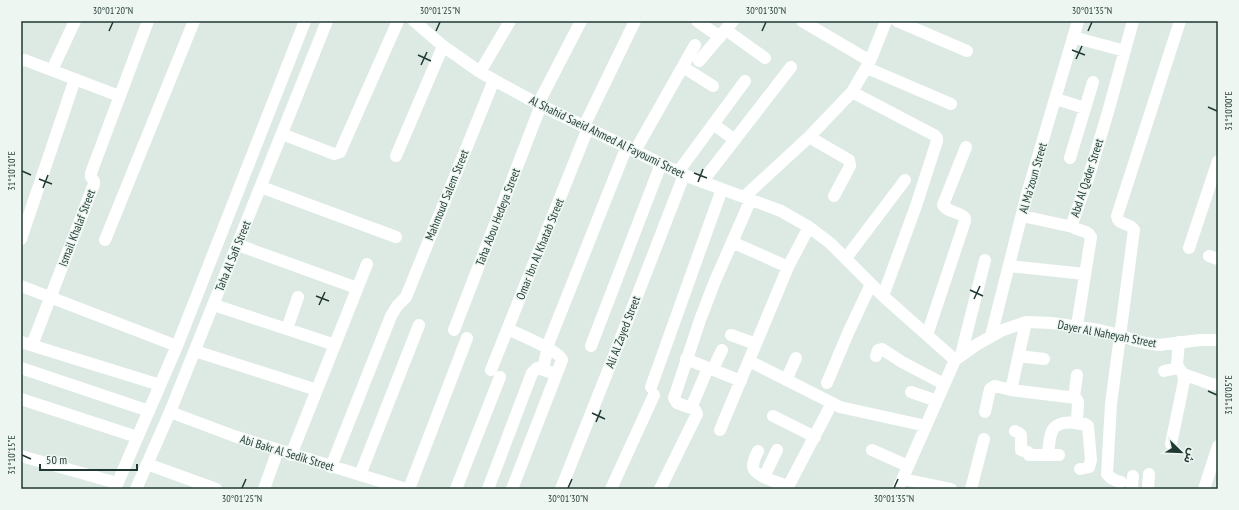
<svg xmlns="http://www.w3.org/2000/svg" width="1239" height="510" font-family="'PT Sans Narrow','Noto Sans Arabic',sans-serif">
  <rect width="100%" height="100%" fill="#ddeae4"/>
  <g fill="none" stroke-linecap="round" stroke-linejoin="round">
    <path stroke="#fff" stroke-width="12" d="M414,21L443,46L480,72L494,80L538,104L684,175L781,211L809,227L830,243L883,296L955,360
      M697,21L720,37
      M802,21L870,61
      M897,21L967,51
      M726,30L765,58
      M1073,37L1125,51
      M21,61L25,60L119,96
      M699,61L733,21
      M683,67L713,86
      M867,68L951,104
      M52,70L75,21
      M480,72L510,21
      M852,92L934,135L937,138V141L916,206L883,296
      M1056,99L1085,108
      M538,104L581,21
      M713,124L735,140
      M584,126L635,21
      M282,134L334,154L340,152L398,21
      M809,137L849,160L850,166L834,196
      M635,151L695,45
      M396,156L443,46
      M1070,158L1093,82
      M678,172L745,81
      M702,182L791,67
      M261,187L396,237
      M744,197L809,137L852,92L870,61L886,21
      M1022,216L1073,227
      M21,239L75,79
      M105,240L194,21
      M732,242L788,267
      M238,245L357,288
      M1189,248L1218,161
      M1209,256L1218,259
      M846,258L905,180
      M1009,266L1085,274
      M21,286L177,346
      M214,305L335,345
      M1077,326L1091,237C1087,229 1079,232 1073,227L1072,224L1088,179L1108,112L1133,21
      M287,329L298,297
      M508,329C518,334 560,351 562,360L512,489
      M454,330L541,105
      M731,335L756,344
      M927,335L965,221V218C959,211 948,213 943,205L966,147
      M991,336L1027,194L1078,21
      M21,342L160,385
      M32,345L94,184V181L91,177V173L148,21
      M591,346L661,164
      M195,351L317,390
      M961,355L985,260
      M876,356L878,350L882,349L902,362L944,384
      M1019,356L1044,359
      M686,359L741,381
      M749,361L840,407L926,426
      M21,368L149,411
      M543,369L549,342L627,146
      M713,369L722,350
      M491,370L588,128
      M1164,371L1178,368
      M1183,374L1211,384L1218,385
      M786,380L796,358
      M827,383L848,333L871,284
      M651,387L722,189
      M1011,390L1026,322
      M911,392L937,401
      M1074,397L1077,375
      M21,399L137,437
      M691,408L677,403L674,398L700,320L715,281L751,199
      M170,412L234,436L406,489
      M985,412L990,389L995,386L1011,390L1076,398L1078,402L1077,422L1079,424H1085L1088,426L1091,460L1089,467L1080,469
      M773,416L815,437
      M720,430L788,267L809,227
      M1015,431L1019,433L1021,435V450L1028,452L1029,455H1059
      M1171,444L1184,381L1183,374L1177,365L1179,342
      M872,450L908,466
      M758,451C756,455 753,461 753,466C752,475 777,482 784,485H787L790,483L832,403
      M291,455L367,264
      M1048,455C1050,432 1050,420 1077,423
      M21,456L117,483
      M147,464L216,489
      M331,467L391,316L397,306L406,297L494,80
      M360,475L419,325
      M1133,476L1132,486L1133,489
      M764,477L777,450
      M903,479L951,489
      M1121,482C1115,481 1111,479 1107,474L1111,404L1134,230C1130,222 1118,226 1117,216L1180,21
      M264,489L278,450
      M409,489L467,338
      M456,489L500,377
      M488,489L532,373L537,368L550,372
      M561,489L615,353L684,175
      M611,489L654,395
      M660,489L697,414L695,410L691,408L708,368
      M898,489L955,360L976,345L1003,330L1026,322L1052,323L1099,330L1120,335L1133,340L1146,343L1159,345L1200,340H1218
      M971,489L984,439
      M1148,489L1149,474
      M1204,489L1218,446"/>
    <path stroke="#fff" stroke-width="12" d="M115,489L177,346L305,21
      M136,489L170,412L327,21"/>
  </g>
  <path fill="none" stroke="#1f3932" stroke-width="1.5" d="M109,31L113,22M436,31L440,22M762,31L766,22M1088,31L1092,22M1072,50L1085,55M418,55L431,61M1076,59L1082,46M421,65L427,52M1208,107L1217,111M22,171L31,175M694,173L707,178M39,179L52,184M698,182L703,169M43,188L48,175M970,290L983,296M316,296L329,301M974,299L980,286M319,305L325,292M1208,391L1217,395M592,413L605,419M596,422L601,410M22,455L31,459M242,488L246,479M568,488L572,479M894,488L898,479"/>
  <g text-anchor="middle" stroke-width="3" stroke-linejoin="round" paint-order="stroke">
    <g font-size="12" fill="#1f3932" stroke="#eef6f2">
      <text transform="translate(607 137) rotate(26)" y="4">Al Shahid Saeid Ahmed Al Fayoumi Street</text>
      <text transform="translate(1033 178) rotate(-74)" y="4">Al Ma'zoun Street</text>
      <text transform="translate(1087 178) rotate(-72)" y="4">Abd Al Qader Street</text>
      <text transform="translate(447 195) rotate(-68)" y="4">Mahmoud Salem Street</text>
      <text transform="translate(498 217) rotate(-69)" y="4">Taha Abou Hedeya Street</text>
      <text transform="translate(77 228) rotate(-69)" y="4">Ismail Khalaf Street</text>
      <text transform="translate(540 249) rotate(-68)" y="4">Omar Ibn Al Khatab Street</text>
      <text transform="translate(233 256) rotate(-68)" y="4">Taha Al Safi Street</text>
      <text transform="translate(623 332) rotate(-69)" y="4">Ali Al Zayed Street</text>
      <text transform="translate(1107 334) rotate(11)" y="4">Dayer Al Naheyah Street</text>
      <text transform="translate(287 453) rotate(17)" y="4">Abi Bakr Al Sedik Street</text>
    </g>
  </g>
  <rect width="1239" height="510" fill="none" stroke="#eef6f2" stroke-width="44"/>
  <g transform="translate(1181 452) rotate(113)" stroke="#eef6f2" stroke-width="3" paint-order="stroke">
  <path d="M0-3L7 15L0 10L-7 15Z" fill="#1f3932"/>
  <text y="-6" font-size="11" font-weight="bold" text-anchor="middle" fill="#1f3932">ش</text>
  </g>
  <path d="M40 464v6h97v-6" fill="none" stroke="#1f3932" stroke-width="2"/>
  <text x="46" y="464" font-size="12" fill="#1f3932" stroke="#eef6f2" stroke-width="3" paint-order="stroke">50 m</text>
  <rect x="22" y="22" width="1195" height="466" fill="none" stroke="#1f3932" stroke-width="1.5"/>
  <g font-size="10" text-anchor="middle" fill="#1f3932">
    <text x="113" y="14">30°01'20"N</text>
    <text x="440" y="14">30°01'25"N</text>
    <text x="766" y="14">30°01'30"N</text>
    <text x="1092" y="14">30°01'35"N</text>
    <text transform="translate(1228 111) rotate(-90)" y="4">31°10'00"E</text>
    <text transform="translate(11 171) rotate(-90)" y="4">31°10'10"E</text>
    <text transform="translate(1228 395) rotate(-90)" y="4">31°10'05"E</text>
    <text transform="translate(11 455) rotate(-90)" y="4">31°10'15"E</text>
    <text x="242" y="502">30°01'25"N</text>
    <text x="568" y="502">30°01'30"N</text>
    <text x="894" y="502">30°01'35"N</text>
  </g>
</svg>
